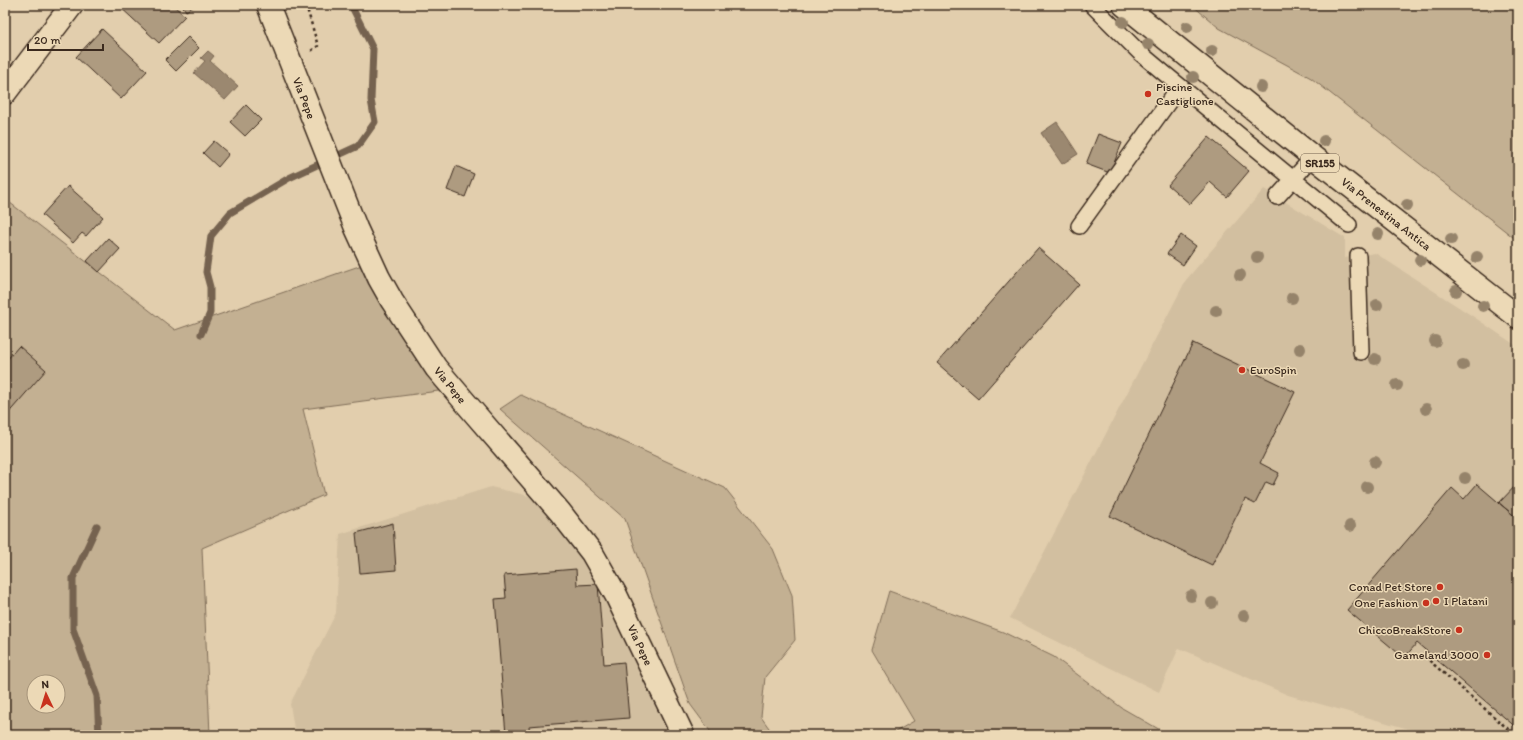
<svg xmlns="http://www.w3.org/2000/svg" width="1523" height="740" font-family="Itim,sans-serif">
  <rect width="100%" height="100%" fill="#e2cead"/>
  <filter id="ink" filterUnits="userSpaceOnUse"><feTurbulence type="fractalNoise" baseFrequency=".025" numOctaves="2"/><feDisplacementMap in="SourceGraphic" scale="8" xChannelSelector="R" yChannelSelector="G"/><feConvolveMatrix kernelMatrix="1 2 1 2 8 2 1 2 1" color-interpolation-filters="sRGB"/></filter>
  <g filter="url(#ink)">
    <path fill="#d2bfa0" d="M1264,189L1345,238V258L1375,253L1477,319L1518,347V735H1430L1288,695L1179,648L1159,692L1010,618L1186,280Z
      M491,487L542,499L596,572L675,735H295L290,704L336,613L340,534Z"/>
    <path fill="#c3b092" stroke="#7f6d58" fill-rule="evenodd" d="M1192,5H1518V241L1311,78L1219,28Z
      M5,199L175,330L362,265L446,390L303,409L324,495L202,548L210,735H5ZM34,682H58V706H34Z
      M521,395L725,488L773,549L792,595L795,640L765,677L761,717L774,735H713L690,704L625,519L500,409Z
      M889,591L1003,632L1054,657L1122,708L1169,735H890L914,721L872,650Z"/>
    <path fill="#9b8870" stroke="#75624f" d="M208,51L214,56L210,61L238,86L225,100L194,73L205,61L201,58Z
      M1057,122L1078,154L1062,164L1041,133Z"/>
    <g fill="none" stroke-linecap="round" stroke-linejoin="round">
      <path stroke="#75624f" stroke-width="7" d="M201,334L210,313V287L206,272L211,236L230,213L289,178L358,146L375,122L371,100L373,49L351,5
        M97,526L73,578V629L97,696L99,735"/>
    </g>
    <path fill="#ae9b80" stroke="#3b2a1e" d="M118,5H173L185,16L159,43Z
      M182,5H196L186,11Z
      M102,29L147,71L121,99L76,57Z
      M188,37L199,48L176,71L165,60Z
      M246,105L261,120L245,136L230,122Z
      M1098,134L1122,143L1110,173L1086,164Z
      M1209,137L1249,171L1227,197L1210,182L1190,204L1168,185Z
      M214,141L229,154L218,167L203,153Z
      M456,166L474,174L465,197L447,190Z
      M68,186L103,217L86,236L82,233L73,243L42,215Z
      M1181,235L1196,246L1183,265L1167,254Z
      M108,238L120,249L99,272L87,261Z
      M1038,248L1079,284L978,399L937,363Z
      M1193,343L1295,392L1260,463L1279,473L1273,485L1266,482L1255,504L1245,499L1212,565L1110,516Z
      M19,346L46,370L5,417V362Z
      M1518,483V519L1499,503Z
      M1477,484L1518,519V729L1417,643L1404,658L1347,610L1452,488L1464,499Z
      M393,523L396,570L360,573L356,533Z
      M576,569L577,585L598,584L604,664L624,662L629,718L529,726L530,735H506L495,599L506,598L504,575Z"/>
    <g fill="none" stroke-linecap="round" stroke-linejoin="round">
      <defs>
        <path id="service" d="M1092,5L1139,52L1164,73L1349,225
          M1277,197L1313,157
          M1079,226L1180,86
          M1358,256L1361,352"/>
        <path id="minor" d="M268,5L356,228L379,278L392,301L436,368L476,415L560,512L592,553L616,595L683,735
          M5,93L72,5"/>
        <path id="primary" d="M1124,5L1313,157L1518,317"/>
      </defs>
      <use href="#service" stroke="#3b2a1e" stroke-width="18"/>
      <use href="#minor" stroke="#3b2a1e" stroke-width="25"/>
      <use href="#primary" stroke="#3b2a1e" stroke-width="25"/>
      <path stroke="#3b2a1e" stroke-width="2.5" stroke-dasharray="3 3" stroke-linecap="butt" d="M306,5L318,46L311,51
        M1427,652L1424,656L1515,735"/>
      <use href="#service" stroke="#ecd9b6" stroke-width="15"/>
      <use href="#minor" stroke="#ecd9b6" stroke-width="22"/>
      <use href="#primary" stroke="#ecd9b6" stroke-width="22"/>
    </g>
    <g fill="#95836b">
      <circle cx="1123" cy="22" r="6"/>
      <circle cx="1187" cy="27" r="6"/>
      <circle cx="1148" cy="44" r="6"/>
      <circle cx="1212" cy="51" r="6"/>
      <circle cx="1193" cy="77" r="6"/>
      <circle cx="1261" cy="87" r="6"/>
      <circle cx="1324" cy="141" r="6"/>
      <circle cx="1407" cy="205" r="6"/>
      <circle cx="1378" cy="234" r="6"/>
      <circle cx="1451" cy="239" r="6"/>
      <circle cx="1257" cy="257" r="6"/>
      <circle cx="1477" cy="257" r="6"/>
      <circle cx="1420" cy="260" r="6"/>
      <circle cx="1240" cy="275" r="6"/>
      <circle cx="1456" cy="291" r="6"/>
      <circle cx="1292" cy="298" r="6"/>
      <circle cx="1377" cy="305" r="6"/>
      <circle cx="1483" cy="306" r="6"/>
      <circle cx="1216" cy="311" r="6"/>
      <circle cx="1435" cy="341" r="6"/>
      <circle cx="1300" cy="349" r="6"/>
      <circle cx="1375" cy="359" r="6"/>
      <circle cx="1463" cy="365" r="6"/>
      <circle cx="1397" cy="385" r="6"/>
      <circle cx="1426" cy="409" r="6"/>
      <circle cx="1375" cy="462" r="6"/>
      <circle cx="1465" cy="478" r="6"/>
      <circle cx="1367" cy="487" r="6"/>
      <circle cx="1350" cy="526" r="6"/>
      <circle cx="1191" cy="596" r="6"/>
      <circle cx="1212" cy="603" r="6"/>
      <circle cx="1244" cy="616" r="6"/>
    </g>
  </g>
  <g fill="#c8321e" stroke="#ecd9b6" stroke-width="1.5">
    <circle cx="1148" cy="94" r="4"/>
    <circle cx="1242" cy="370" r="4"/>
    <circle cx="1440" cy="587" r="4"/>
    <circle cx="1436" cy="601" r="4"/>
    <circle cx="1426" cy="603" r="4"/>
    <circle cx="1459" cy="630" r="4"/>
    <circle cx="1487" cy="655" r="4"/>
  </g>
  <g text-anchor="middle" stroke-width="3" stroke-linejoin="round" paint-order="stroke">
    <rect fill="#ecd9b6" stroke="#705e4c" stroke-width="1" x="1301" y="154" width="38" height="18" rx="3"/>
    <g font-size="11" font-weight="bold" fill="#3b2a1e">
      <text x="1320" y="167">SR155</text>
    </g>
    <g font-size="12" fill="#3b2a1e" stroke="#ecd9b6" text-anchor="end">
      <text x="1156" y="91" text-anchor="start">Piscine<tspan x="1156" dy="14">Castiglione</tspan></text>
      <text x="1250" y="374" text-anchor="start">EuroSpin</text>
      <text x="1432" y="591">Conad Pet Store</text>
      <text x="1444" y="605" text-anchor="start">I Platani</text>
      <text x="1418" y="607">One Fashion</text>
      <text x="1451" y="634">ChiccoBreakStore</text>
      <text x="1479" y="659">Gameland 3000</text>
    </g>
    <g font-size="12" fill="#3b2a1e" stroke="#ecd9b6">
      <text transform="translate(304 98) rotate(69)" y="4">Via Pepe</text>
      <text transform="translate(1386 214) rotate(38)" y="4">Via Prenestina Antica</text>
      <text transform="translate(450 385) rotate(51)" y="4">Via Pepe</text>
      <text transform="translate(640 645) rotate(65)" y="4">Via Pepe</text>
    </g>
  </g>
  <rect width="1523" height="740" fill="none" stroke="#ecd9b6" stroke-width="20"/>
  <rect x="10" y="10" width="1503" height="720" fill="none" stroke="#3b2a1e" stroke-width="1.5" filter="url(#ink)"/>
  <g transform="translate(46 694) rotate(356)"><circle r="19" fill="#ecd9b6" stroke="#a59379"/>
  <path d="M0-3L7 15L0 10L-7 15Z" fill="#c8321e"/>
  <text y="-6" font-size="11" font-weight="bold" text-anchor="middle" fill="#3b2a1e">N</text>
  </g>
  <path d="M28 44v6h75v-6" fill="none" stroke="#3b2a1e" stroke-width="2"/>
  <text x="34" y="44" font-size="12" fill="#3b2a1e" stroke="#ecd9b6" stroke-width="3" paint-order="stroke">20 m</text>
</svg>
